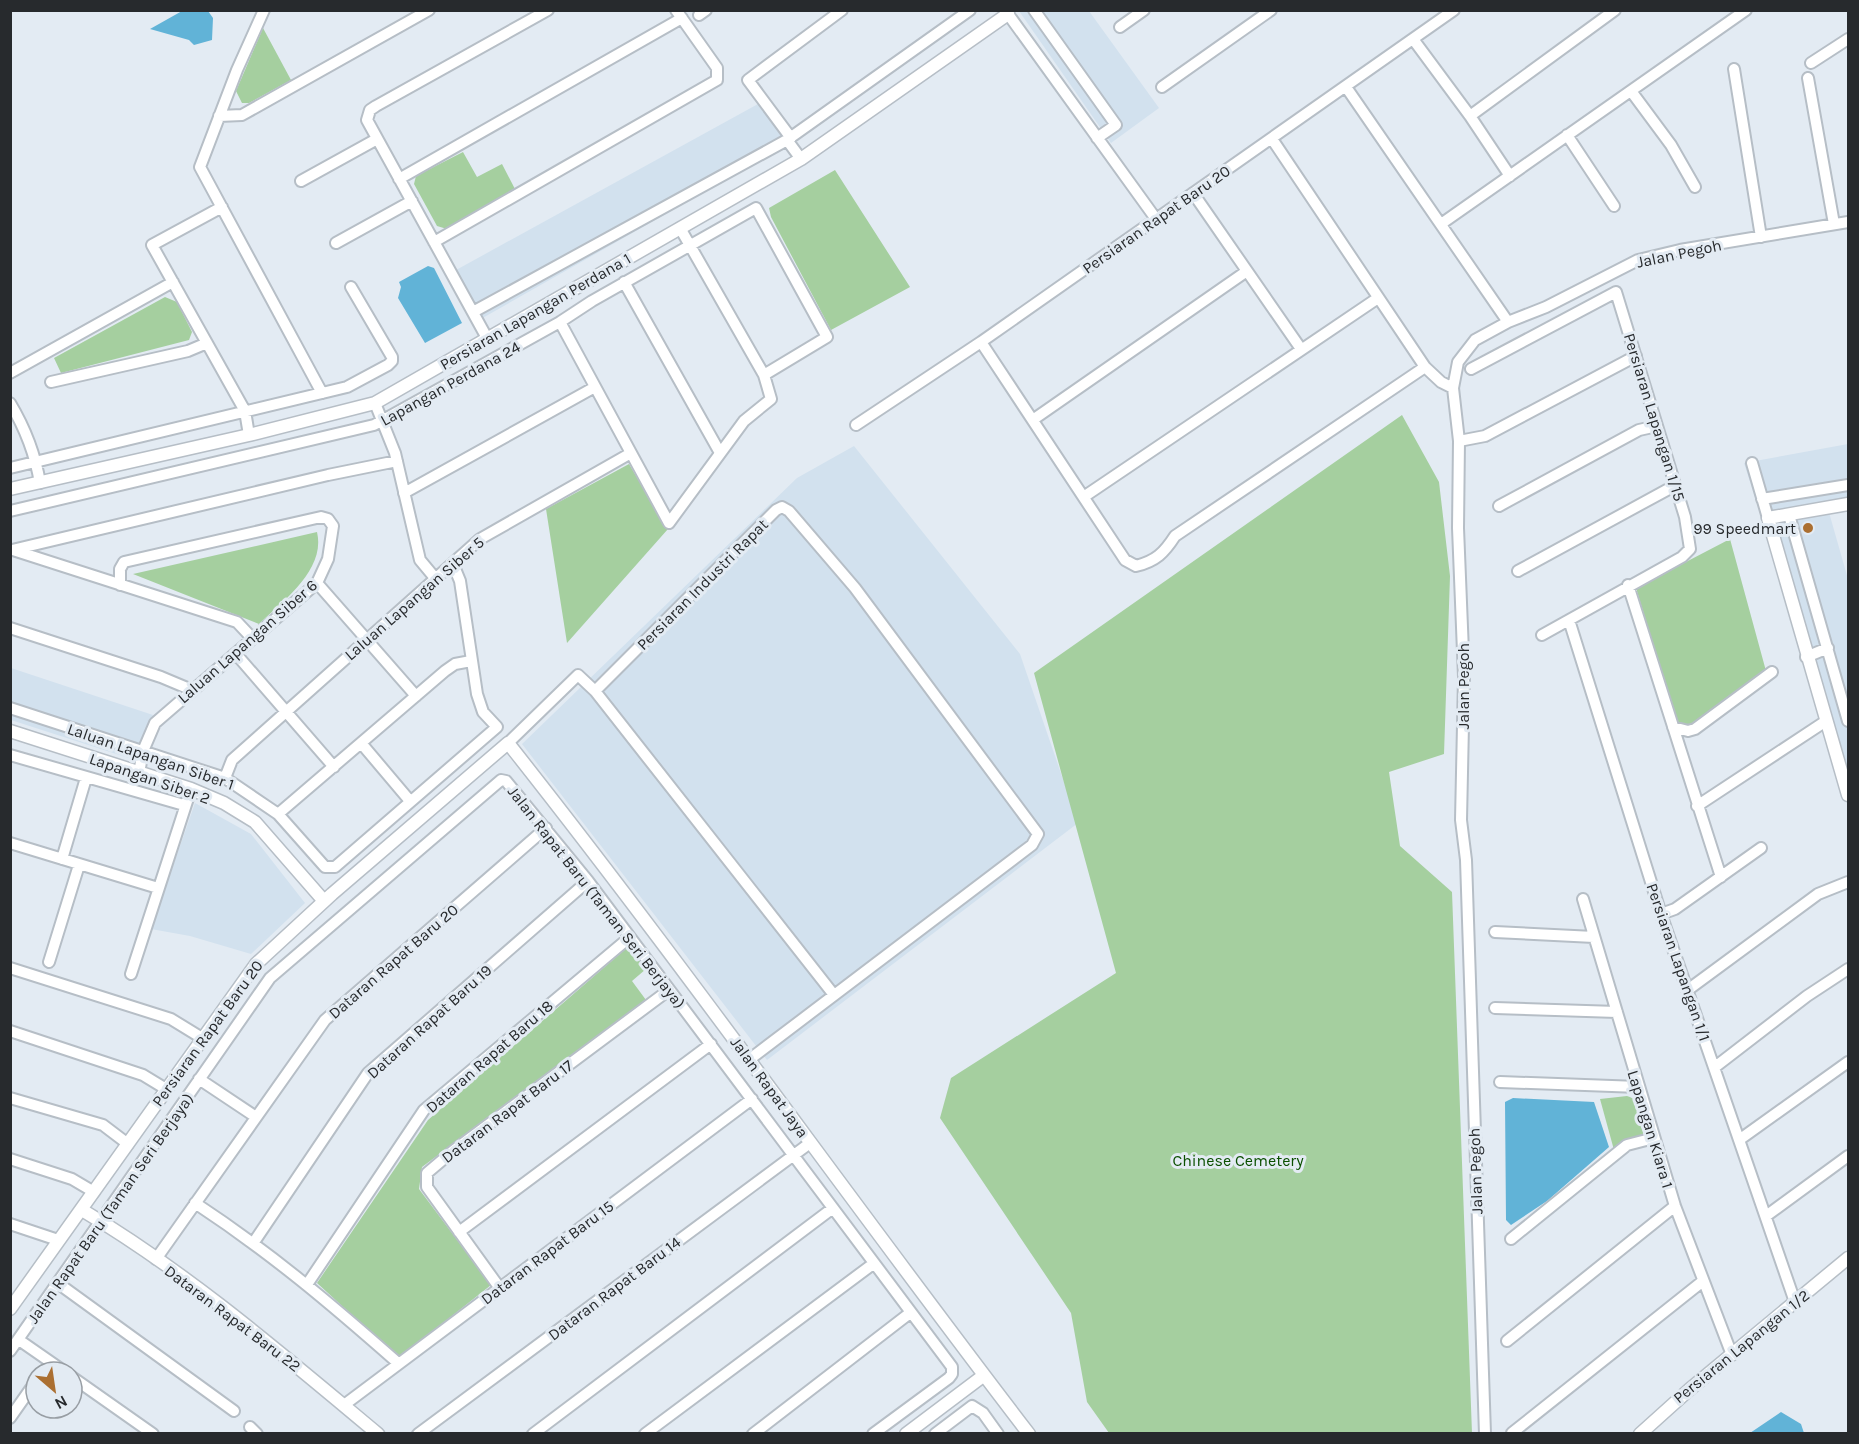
<svg xmlns="http://www.w3.org/2000/svg" width="1859" height="1444" font-family="Karla,sans-serif">
  <rect width="100%" height="100%" fill="#e3ebf3"/>
  <path fill="#d2e1ee" d="M1019,11H1089L1159,108L1111,143Z
    M758,104L789,144L472,324L447,275Z
    M1848,444V505L1828,509L1848,579V779L1845,780L1744,463Z
    M854,446L1020,654L1078,823L767,1060L522,744L797,478Z
    M11,668L153,715L138,761L11,720Z
    M195,803L251,834L305,903L251,954L190,936L151,929Z"/>
  <path fill="#a5cf9f" d="M263,28L291,80L249,103H242L236,91Z
    M463,152L477,177L502,164L516,191L447,229L437,226L414,184L416,176Z
    M835,170L910,287L831,330L771,217L769,208Z
    M165,297L177,302L192,332L189,340L61,373L54,358Z
    M1402,415L1439,482L1450,576L1444,754L1389,772L1400,846L1452,892L1472,1433H1109L1087,1402L1071,1313L940,1118L951,1078L1116,973L1034,673Z
    M629,464L668,529L567,643L546,509Z
    M317,532C326,570 283,601 259,624L133,574Z
    M1730,539L1766,671L1696,724L1683,726L1676,721L1636,588Z
    M630,945L646,969L632,981L646,1000L422,1167L419,1189L491,1285L399,1358L317,1283L428,1120Z
    M1627,1096C1643,1100 1645,1121 1650,1135L1614,1150L1600,1099Z"/>
  <path fill="#61b3d7" d="M182,11H208L213,18L212,40L194,45L189,40L150,29Z
    M428,266L434,268L462,323L425,343L398,298L401,287L399,282Z
    M1513,1098L1594,1102L1609,1147L1547,1201L1511,1225L1506,1220L1505,1102Z
    M1781,1412L1801,1424L1804,1433H1750Z"/>
  <g fill="none" stroke-linecap="round" stroke-linejoin="round">
    <defs>
      <path id="minor" d="M264,10L237,70L200,167L322,393
        M1034,10L1116,125L1097,138
        M1008,14L1156,219
        M699,15L706,10
        M1120,27L1144,10
        M1413,39L1470,116L1510,176
        M1811,63L1848,39
        M1734,69L1761,237
        M1808,78L1834,224
        M1162,87L1271,10
        M1346,87L1508,322
        M1631,91L1671,145L1695,187
        M219,116L242,115L429,10
        M1470,116L1615,10
        M1567,135L1614,206
        M791,138L748,80L842,10
        M1272,139L1425,367L1441,382L1453,388
        M787,140L801,159
        M399,179L682,18
        M301,181L377,139
        M1193,193L1301,349
        M222,207L152,245L245,411L249,435
        M1441,224L1746,10
        M434,242L717,80V68L676,10
        M336,243L412,201
        M624,282L719,451
        M473,312L787,140L970,10
        M560,322L669,523L744,421L771,399L764,375L680,228
        M487,338L367,120L370,110L376,106L548,10
        M981,342L1125,560L1136,566C1156,561 1164,553 1175,536L1425,367
        M1471,369L1616,292L1685,517L1690,549L1682,557L1542,635
        M10,373L173,282
        M51,382L188,351L207,343
        M10,403C25,428 35,453 40,483
        M375,403L395,453L420,560L435,578
        M1034,419L1247,271
        M856,425L981,342L1454,10
        M1459,441L1485,436L1636,356
        M1752,463L1768,518
        M10,468L347,387L388,365L392,361V357L351,287
        M404,493L595,387
        M1085,496L1378,298
        M1762,499L1848,485
        M1499,506L1639,430L1657,426
        M10,511L374,425L560,322L592,301L756,208L827,337L764,375
        M1789,515L1848,721
        M12,550L328,475L397,461
        M13,550L237,622L252,638
        M1518,571L1676,485
        M317,583L416,696
        M120,585V569L124,562L321,517L328,519L333,526L328,559L317,583L155,723L143,751L139,773
        M1628,585L1721,877
        M1569,620L1661,914L1795,1302
        M10,628L161,677L192,690
        M236,654L334,767
        M1806,657L1828,648
        M10,708L225,778L278,814L325,867H335L497,727L483,712L477,694L460,581L453,564
        M1673,727L1688,731L1695,729L1772,672
        M361,743L410,801
        M508,743L578,675L595,691
        M10,755L184,805
        M225,778L232,760L480,539L631,453
        M1697,806L1826,721
        M278,814L445,671L455,664L471,661
        M10,843L158,888
        M62,859L86,778
        M1583,899L1675,1206L1732,1355
        M1661,914L1675,909L1761,848
        M1495,932L1594,937
        M49,962L79,865
        M10,968L171,1019L202,1038
        M131,974L191,789
        M1689,989L1818,894L1848,882
        M1495,1008L1617,1012
        M10,1031L143,1075L166,1089
        M750,1059L1032,845L1038,834L855,588L789,511L782,507L776,510L595,691L834,995
        M1715,1067L1807,996L1848,969
        M199,1079L256,1117
        M1500,1082L1639,1087
        M10,1098L103,1125L128,1144
        M1739,1140L1848,1062
        M10,1159L72,1179L94,1192
        M195,1203C271,1253 331,1304 398,1363
        M1766,1216L1848,1156
        M10,1224L58,1240
        M459,1232L711,1044
        M1511,1239L1627,1145L1654,1138
        M254,1242L368,1073L588,881
        M156,1259L325,1020L546,828
        M308,1283L424,1110L630,937
        M59,1284L234,1411
        M499,1287L427,1187V1173L453,1151L669,990
        M19,1340L65,1372
        M1507,1341L1675,1206
        M10,1351L270,978L501,780L506,781L588,881L952,1367V1374L949,1378L873,1434
        M72,1377L153,1434
        M344,1405L752,1099
        M10,1418L36,1381
        M250,1427L257,1434
        M1512,1433L1703,1281
        M418,1434L810,1143
        M533,1434L833,1208
        M645,1434L873,1264
        M753,1434L910,1313
        M935,1434L972,1406L983,1413L998,1434
        M1485,1434L1466,860L1461,820L1464,677L1458,528L1459,441L1453,388L1458,362L1475,340L1508,322L1546,307L1638,260L1680,250L1848,222"/>
      <path id="tertiary" d="M10,489L249,435L375,403L801,159L1008,14L1006,10
        M1848,504L1768,518L1848,795
        M10,731L191,789L224,803L255,822L324,901
        M82,1210C188,1273 283,1355 378,1434
        M10,1309L256,964L332,894L508,743C687,969 853,1205 1029,1434
        M906,1434L983,1376
        M1640,1434L1690,1389L1848,1258"/>
    </defs>
    <use href="#minor" stroke="#b6bec6" stroke-width="14"/>
    <use href="#tertiary" stroke="#b6bec6" stroke-width="15"/>
    <use href="#minor" stroke="#fff" stroke-width="10"/>
    <use href="#tertiary" stroke="#fff" stroke-width="12"/>
  </g>
  <circle fill="#ab6f31" stroke="#e3ebf3" stroke-width="2" cx="1808" cy="528" r="6"/>
  <g text-anchor="middle" stroke-width="6" stroke-linejoin="round" paint-order="stroke">
    <g font-size="16" fill="#272a2d" stroke="#e3ebf3">
      <text transform="translate(1156 219) rotate(-35)" y="6">Persiaran Rapat Baru 20</text>
      <text transform="translate(1679 253) rotate(-12)" y="6">Jalan Pegoh</text>
      <text transform="translate(535 311) rotate(-30)" y="6">Persiaran Lapangan Perdana 1</text>
      <text transform="translate(450 383) rotate(-29)" y="6">Lapangan Perdana 24</text>
      <text transform="translate(1655 417) rotate(73)" y="6">Persiaran Lapangan 1/15</text>
      <text transform="translate(702 584) rotate(-45)" y="6">Persiaran Industri Rapat</text>
      <text transform="translate(414 598) rotate(-41)" y="6">Laluan Lapangan Siber 5</text>
      <text transform="translate(247 641) rotate(-41)" y="6">Laluan Lapangan Siber 6</text>
      <text transform="translate(1463 686) rotate(-90)" y="6">Jalan Pegoh</text>
      <text transform="translate(151 756) rotate(19)" y="6">Laluan Lapangan Siber 1</text>
      <text transform="translate(150 778) rotate(19)" y="6">Lapangan Siber 2</text>
      <text transform="translate(597 897) rotate(52)" y="6">Jalan Rapat Baru (Taman Seri Berjaya)</text>
      <text transform="translate(393 961) rotate(-41)" y="6">Dataran Rapat Baru 20</text>
      <text transform="translate(1679 962) rotate(71)" y="6">Persiaran Lapangan 1/1</text>
      <text transform="translate(429 1021) rotate(-42)" y="6">Dataran Rapat Baru 19</text>
      <text transform="translate(207 1033) rotate(-54)" y="6">Persiaran Rapat Baru 20</text>
      <text transform="translate(489 1056) rotate(-41)" y="6">Dataran Rapat Baru 18</text>
      <text transform="translate(770 1087) rotate(54)" y="6">Jalan Rapat Jaya</text>
      <text transform="translate(507 1111) rotate(-37)" y="6">Dataran Rapat Baru 17</text>
      <text transform="translate(1651 1129) rotate(73)" y="6">Lapangan Kiara 1</text>
      <text transform="translate(1475 1171) rotate(-92)" y="6">Jalan Pegoh</text>
      <text transform="translate(110 1208) rotate(-55)" y="6">Jalan Rapat Baru (Taman Seri Berjaya)</text>
      <text transform="translate(547 1252) rotate(-37)" y="6">Dataran Rapat Baru 15</text>
      <text transform="translate(614 1288) rotate(-37)" y="6">Dataran Rapat Baru 14</text>
      <text transform="translate(233 1318) rotate(37)" y="6">Dataran Rapat Baru 22</text>
      <text transform="translate(1741 1346) rotate(-39)" y="6">Persiaran Lapangan 1/2</text>
    </g>
    <g font-size="16" fill="#272a2d" stroke="#e3ebf3" text-anchor="end">
      <text x="1796" y="534">99 Speedmart</text>
    </g>
    <g font-size="16" fill="#0b5000" stroke="#e3ebf3">
      <text x="1238" y="1166">Chinese Cemetery</text>
    </g>
  </g>
  <rect width="1859" height="1444" fill="none" stroke="#272a2d" stroke-width="24"/>
  <g transform="translate(54 1390) rotate(151)"><circle r="28" fill="#e3ebf3" stroke="#989ea4" stroke-width="1.5"/>
  <path d="M0-4.5L10 22L0 15L-10 22Z" fill="#ab6f31"/>
  <text y="-9" font-size="16" font-weight="bold" text-anchor="middle" fill="#272a2d">N</text>
  </g>
</svg>
